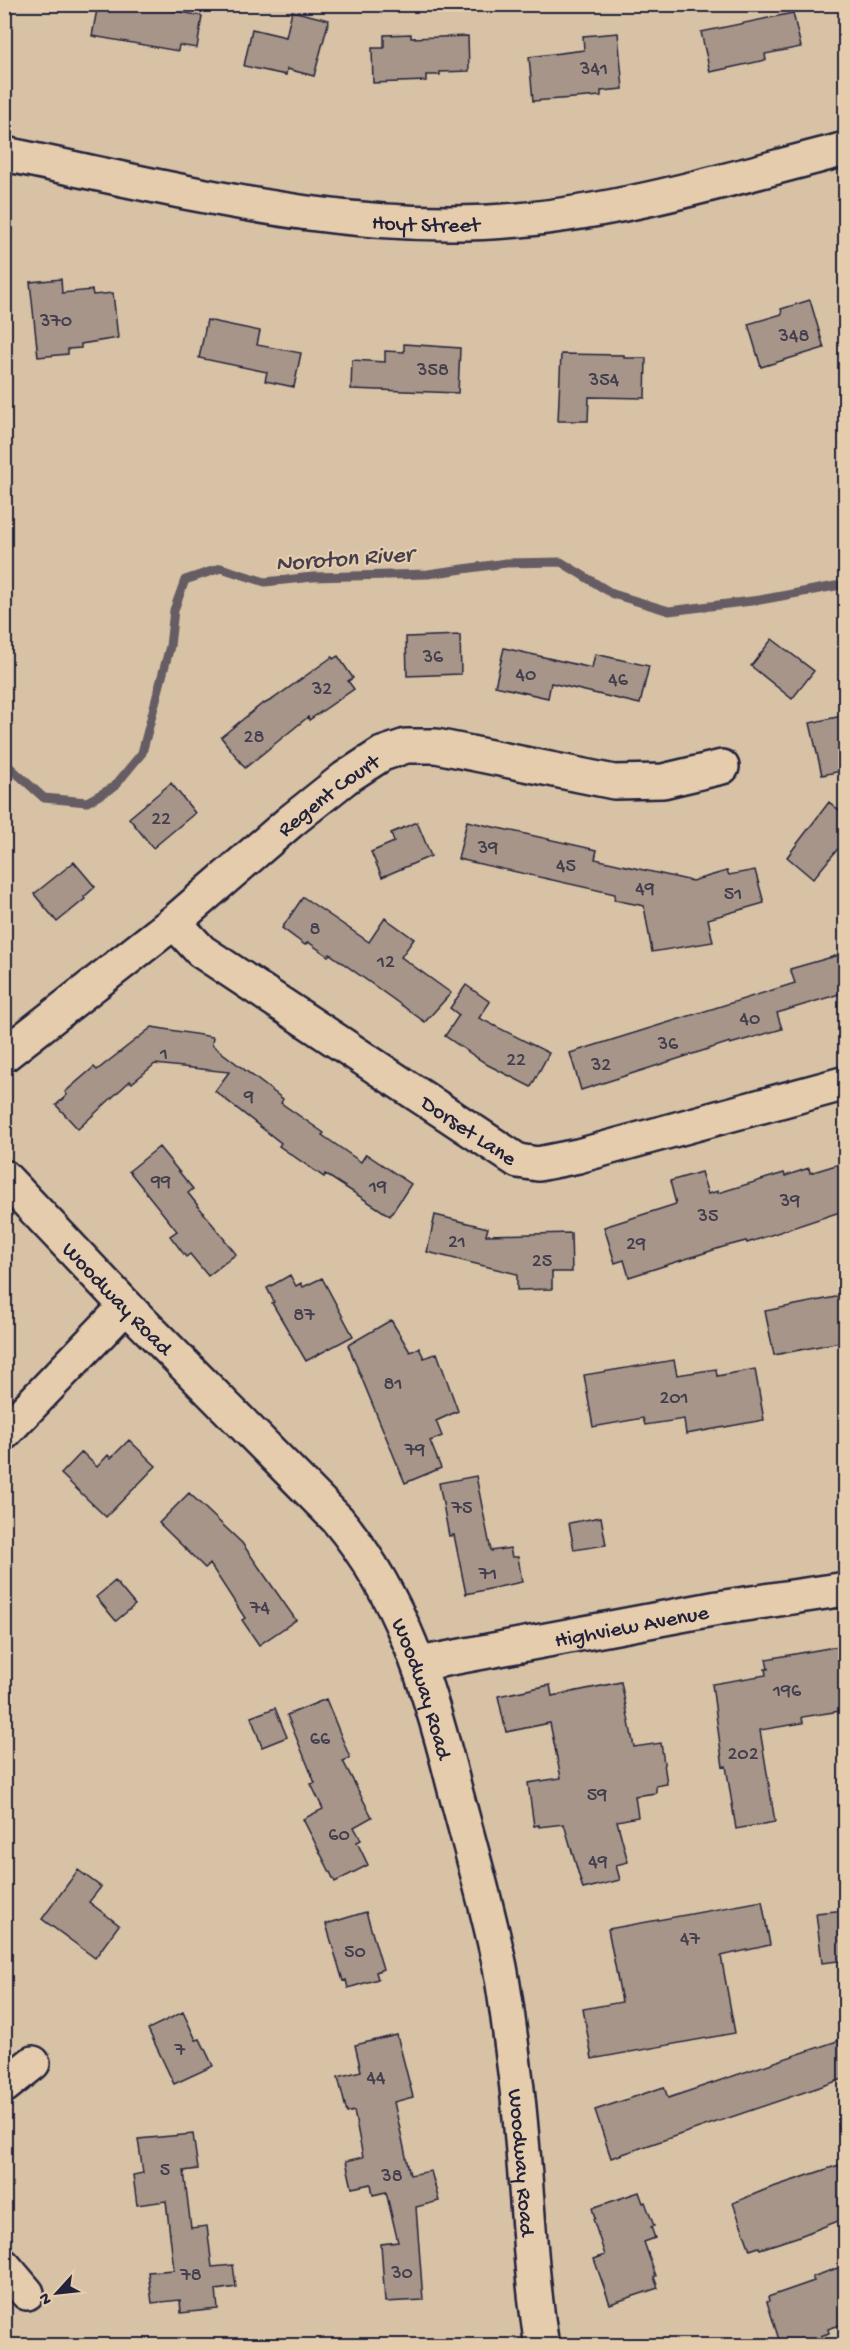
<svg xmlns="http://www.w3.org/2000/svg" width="850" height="2350" font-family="'Gochi Hand',sans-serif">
  <rect width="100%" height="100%" fill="#d8c2a6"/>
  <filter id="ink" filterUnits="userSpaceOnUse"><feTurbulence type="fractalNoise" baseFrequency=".0167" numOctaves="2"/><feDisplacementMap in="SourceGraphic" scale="12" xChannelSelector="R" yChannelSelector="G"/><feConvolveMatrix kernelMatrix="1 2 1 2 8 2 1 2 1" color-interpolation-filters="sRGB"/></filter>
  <g filter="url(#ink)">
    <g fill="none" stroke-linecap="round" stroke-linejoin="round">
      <path stroke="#655d63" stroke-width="9" d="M4,762L44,798L87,802L114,787L142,753L170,646L174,610L185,580L221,568L265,582L313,577L428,574L506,563L561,562L613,594L669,611L760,600L846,584"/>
    </g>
    <path fill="#a69588" stroke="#22223b" stroke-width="1.5" d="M98,4H139L202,16L197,48L179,45L178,51L92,36Z
      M292,11L329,20L314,76L287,69L286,75L244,66L252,29L286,37Z
      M793,13L801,47L765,54L766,60L710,72L701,32Z
      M618,33L623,89L601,91V96L533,101L529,57L584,50L583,36Z
      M411,34V38L468,36L469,71L440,72V75H426V81L373,83L372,48H384V35Z
      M61,279L62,293L92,290L93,295L113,293L118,338L81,344V348L68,349V354L38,357L30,282Z
      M810,300L824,348L761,367L748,324L782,314L781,309Z
      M207,320L260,331L257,345L301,353L294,387L265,381L267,372L199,358Z
      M404,344L460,348L458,393L351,389L352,360L385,362V351L404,352Z
      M561,354L624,355V358H646L645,398L589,397L588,421H558Z
      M460,635L461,674L407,676L406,637Z
      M772,639L814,671L792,699L751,666Z
      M504,648L592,668L595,654L649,666L640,704L551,683L548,698L495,686Z
      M338,656L353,678L348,681L354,689L309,720L308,717L245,768L221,737L263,703L264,704L273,699L332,657L333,659Z
      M846,715V770L822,775L810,723Z
      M171,783L195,813L153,848L129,818Z
      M829,802L846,816V839L813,879L787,857Z
      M467,821L597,850L595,859L692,881L727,871L729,875L755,870L764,903L708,919L713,942L652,952L644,906L614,900L615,894L458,859Z
      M417,822L431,856L382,877L371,852L394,842L391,833Z
      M74,862L95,887L84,897L85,899L57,922L34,894Z
      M303,897L369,942L385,918L414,939L401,957L451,993L425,1022L330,954L328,956L308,942L305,945L282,928Z
      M846,953V992L777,1013L782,1029L730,1044V1042L581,1090L570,1053L795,983L790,969Z
      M466,985L490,1002L479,1018L549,1053L531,1087L488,1065L445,1036L459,1015L450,1008Z
      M152,1027L213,1037L212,1045L283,1099L281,1103L324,1133L322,1135L361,1162L366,1154L411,1184L390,1216L325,1174L324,1177L279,1146L281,1143L215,1091L229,1072L155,1064L132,1083L130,1081L78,1129L56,1105L67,1095L65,1092L94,1067L97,1070Z
      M159,1147L193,1189L188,1193L236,1254L208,1276L190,1254L186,1257L170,1236L177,1231L129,1171Z
      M846,1162V1210L747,1243L746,1241L723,1247L629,1277L624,1260L615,1263L604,1227L676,1204L670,1181L701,1172L708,1194L718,1191V1193L784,1173L785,1176L809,1168L810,1173Z
      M435,1215L488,1228L486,1235L571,1233L572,1272H552V1289L517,1290V1274L427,1252Z
      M290,1275L296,1286L301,1283L303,1287L322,1278L353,1336L306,1361L272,1303L274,1302L267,1288Z
      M846,1295V1341L774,1355L765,1311Z
      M391,1320L410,1352L419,1348L424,1358L437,1353L458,1411L436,1421L442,1436L430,1441L441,1468L405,1483L348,1345Z
      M674,1360L677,1375L716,1369L717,1376L755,1369L764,1420L686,1434L684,1419L645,1425L643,1418L593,1427L584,1375Z
      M129,1440L156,1466L106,1517L61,1474L82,1452L97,1467L108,1455L111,1458Z
      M476,1476L491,1551L510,1548L512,1557H518L522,1582L466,1594L454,1535L449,1536L439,1483Z
      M189,1493L242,1543L296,1620L259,1645L242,1620L245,1618L210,1564L205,1568L159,1523Z
      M601,1517L606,1545L574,1550L569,1523Z
      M115,1581L135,1605L116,1621L96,1597Z
      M846,1645V1710L802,1717L803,1723L760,1730L775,1822L736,1829L726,1766L723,1767L712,1684L766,1675L765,1669H768L766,1659Z
      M621,1682L634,1747L661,1743L667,1784L656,1786V1793L635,1796L638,1817L617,1821L628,1862L616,1865L620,1880L583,1889L564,1824L539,1827V1825L534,1826L528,1783L561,1778L550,1723L506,1732L498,1696L550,1685L552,1696Z
      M326,1699L350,1758L343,1761L372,1817L354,1827L361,1840L357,1842L368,1865L335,1882L303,1819L323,1809L311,1784L315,1783L287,1715Z
      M275,1708L287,1737L262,1747L251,1717Z
      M78,1870L101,1887L89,1902L119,1925L95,1958L42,1919Z
      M762,1901L770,1945L721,1956L735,2033L592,2059L583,2009L622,2002L608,1929Z
      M846,1910V1960L822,1963L816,1913Z
      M366,1912L383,1969L376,1972L378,1979L348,1988L346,1980L343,1981L326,1924Z
      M183,2012L196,2040L200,2039L213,2066L174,2084L148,2029Z
      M397,2035L413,2097L394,2102L410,2175L431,2171L439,2201L416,2207L423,2300L385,2302L381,2244L398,2242L386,2192L373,2195L371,2184L352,2188L346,2161L363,2157L354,2111L347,2113L338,2077L361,2071L355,2045Z
      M846,2038V2078L611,2158L595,2110L664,2087L668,2098Z
      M193,2134L198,2169L184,2171L191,2228L207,2226L212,2267L233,2265L236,2287L216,2290L218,2309L181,2313L180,2300L152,2303L148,2272L174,2270L166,2201L137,2205L133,2175L143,2173L138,2139Z
      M839,2165L840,2167L846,2165V2218L797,2237L760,2249L759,2247L750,2250L733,2203L767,2189Z
      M639,2192L643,2203L645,2202L654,2226L651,2227L655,2238L644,2242L656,2276L654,2277L658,2288L610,2304L594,2259L605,2255L593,2219L595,2218L592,2208Z
      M846,2265V2323L828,2329L829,2333L821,2336L822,2338L799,2346H781L767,2302L769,2301L768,2297L814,2281L812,2277Z"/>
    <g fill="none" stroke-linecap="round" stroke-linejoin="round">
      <defs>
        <g id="street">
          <path id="s1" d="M174,922L201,951L518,1161L538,1164L578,1156L846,1083"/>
          <path id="s2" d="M4,1055L174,922L291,821L345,778L382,754L406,746H436L614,782L663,781L722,767"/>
          <path d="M4,1433L126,1306"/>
          <path id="s3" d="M419,1664L718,1608L846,1589"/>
          <path d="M4,2086L33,2063"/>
          <path d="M4,2266L27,2293"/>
        </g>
        <g id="secondary">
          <path id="s4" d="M4,1177L126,1306L337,1519C401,1595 429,1687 453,1782C469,1843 487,1904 500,1967C506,1999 510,2033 514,2065C527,2158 527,2253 542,2346"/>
        </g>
        <g id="primary">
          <path id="s5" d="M4,154C173,188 345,236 519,220C630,210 738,176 846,149"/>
        </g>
      </defs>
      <use href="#street" stroke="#22223b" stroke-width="38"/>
      <use href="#secondary" stroke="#22223b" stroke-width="38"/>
      <use href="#primary" stroke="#22223b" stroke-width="38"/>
      <use href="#street" stroke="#e4ccad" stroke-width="33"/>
      <use href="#secondary" stroke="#e4ccad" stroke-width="33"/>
      <use href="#primary" stroke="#e4ccad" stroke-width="33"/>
    </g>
  </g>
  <g text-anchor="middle" stroke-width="4.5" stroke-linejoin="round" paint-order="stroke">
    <g font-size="20" fill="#433f4e">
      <text x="594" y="74">341</text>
      <text x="56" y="326">370</text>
      <text x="794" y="341">348</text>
      <text x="433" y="375">358</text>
      <text x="604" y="385">354</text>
      <text x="433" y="662">36</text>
      <text x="526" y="680">40</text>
      <text x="618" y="685">46</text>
      <text x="322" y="694">32</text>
      <text x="254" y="742">28</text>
      <text x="161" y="824">22</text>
      <text x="488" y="853">39</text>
      <text x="566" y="871">45</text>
      <text x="645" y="894">49</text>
      <text x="733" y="899">51</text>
      <text x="315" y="934">8</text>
      <text x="386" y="967">12</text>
      <text x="750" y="1024">40</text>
      <text x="668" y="1049">36</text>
      <text x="164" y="1059">1</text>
      <text x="516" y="1065">22</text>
      <text x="601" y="1070">32</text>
      <text x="249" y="1102">9</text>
      <text x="161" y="1187">99</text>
      <text x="378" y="1192">19</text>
      <text x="790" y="1206">39</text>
      <text x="708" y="1221">35</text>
      <text x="457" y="1247">21</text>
      <text x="636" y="1249">29</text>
      <text x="542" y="1266">25</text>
      <text x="304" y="1320">87</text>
      <text x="393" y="1389">81</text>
      <text x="674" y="1403">201</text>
      <text x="415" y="1455">79</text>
      <text x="462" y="1513">75</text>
      <text x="488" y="1579">71</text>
      <text x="260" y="1613">74</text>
      <text x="787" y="1696">196</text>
      <text x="320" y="1744">66</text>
      <text x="743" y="1759">202</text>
      <text x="597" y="1800">59</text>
      <text x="339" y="1840">60</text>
      <text x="598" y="1867">49</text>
      <text x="690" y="1944">47</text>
      <text x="355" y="1957">50</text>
      <text x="180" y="2055">7</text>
      <text x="376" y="2083">44</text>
      <text x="165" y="2175">5</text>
      <text x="392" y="2181">38</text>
      <text x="402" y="2278">30</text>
      <text x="191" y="2280">78</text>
    </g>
    <g font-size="22" fill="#22223b" stroke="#e4ccad">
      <text dy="8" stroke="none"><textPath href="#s5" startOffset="428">Hoyt Street</textPath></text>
      <text dy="8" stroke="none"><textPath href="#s2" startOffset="416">Regent Court</textPath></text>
      <text dy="8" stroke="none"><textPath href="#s1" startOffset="362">Dorset Lane</textPath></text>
      <text dy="8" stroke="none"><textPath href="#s4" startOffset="166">Woodway Road</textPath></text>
      <text dy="8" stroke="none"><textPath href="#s3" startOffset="216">Highview Avenue</textPath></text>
      <text dy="8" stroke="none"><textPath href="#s4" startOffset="669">Woodway Road</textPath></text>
      <text dy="8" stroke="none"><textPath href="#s4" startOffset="1155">Woodway Road</textPath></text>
    </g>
    <g font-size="24" font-style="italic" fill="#443f4f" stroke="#e4ccad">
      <text transform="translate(344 557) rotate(-4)" y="8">Noroton River</text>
    </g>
  </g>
  <rect width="850" height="2350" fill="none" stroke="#e4ccad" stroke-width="24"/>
  <rect x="12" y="12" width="826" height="2326" fill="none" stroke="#22223b" stroke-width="2" filter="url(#ink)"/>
  <g transform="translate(57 2293) rotate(243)" stroke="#e4ccad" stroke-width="4.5" paint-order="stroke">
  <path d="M0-4.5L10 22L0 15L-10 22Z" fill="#22223b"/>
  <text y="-9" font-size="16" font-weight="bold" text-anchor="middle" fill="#22223b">N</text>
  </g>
</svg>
